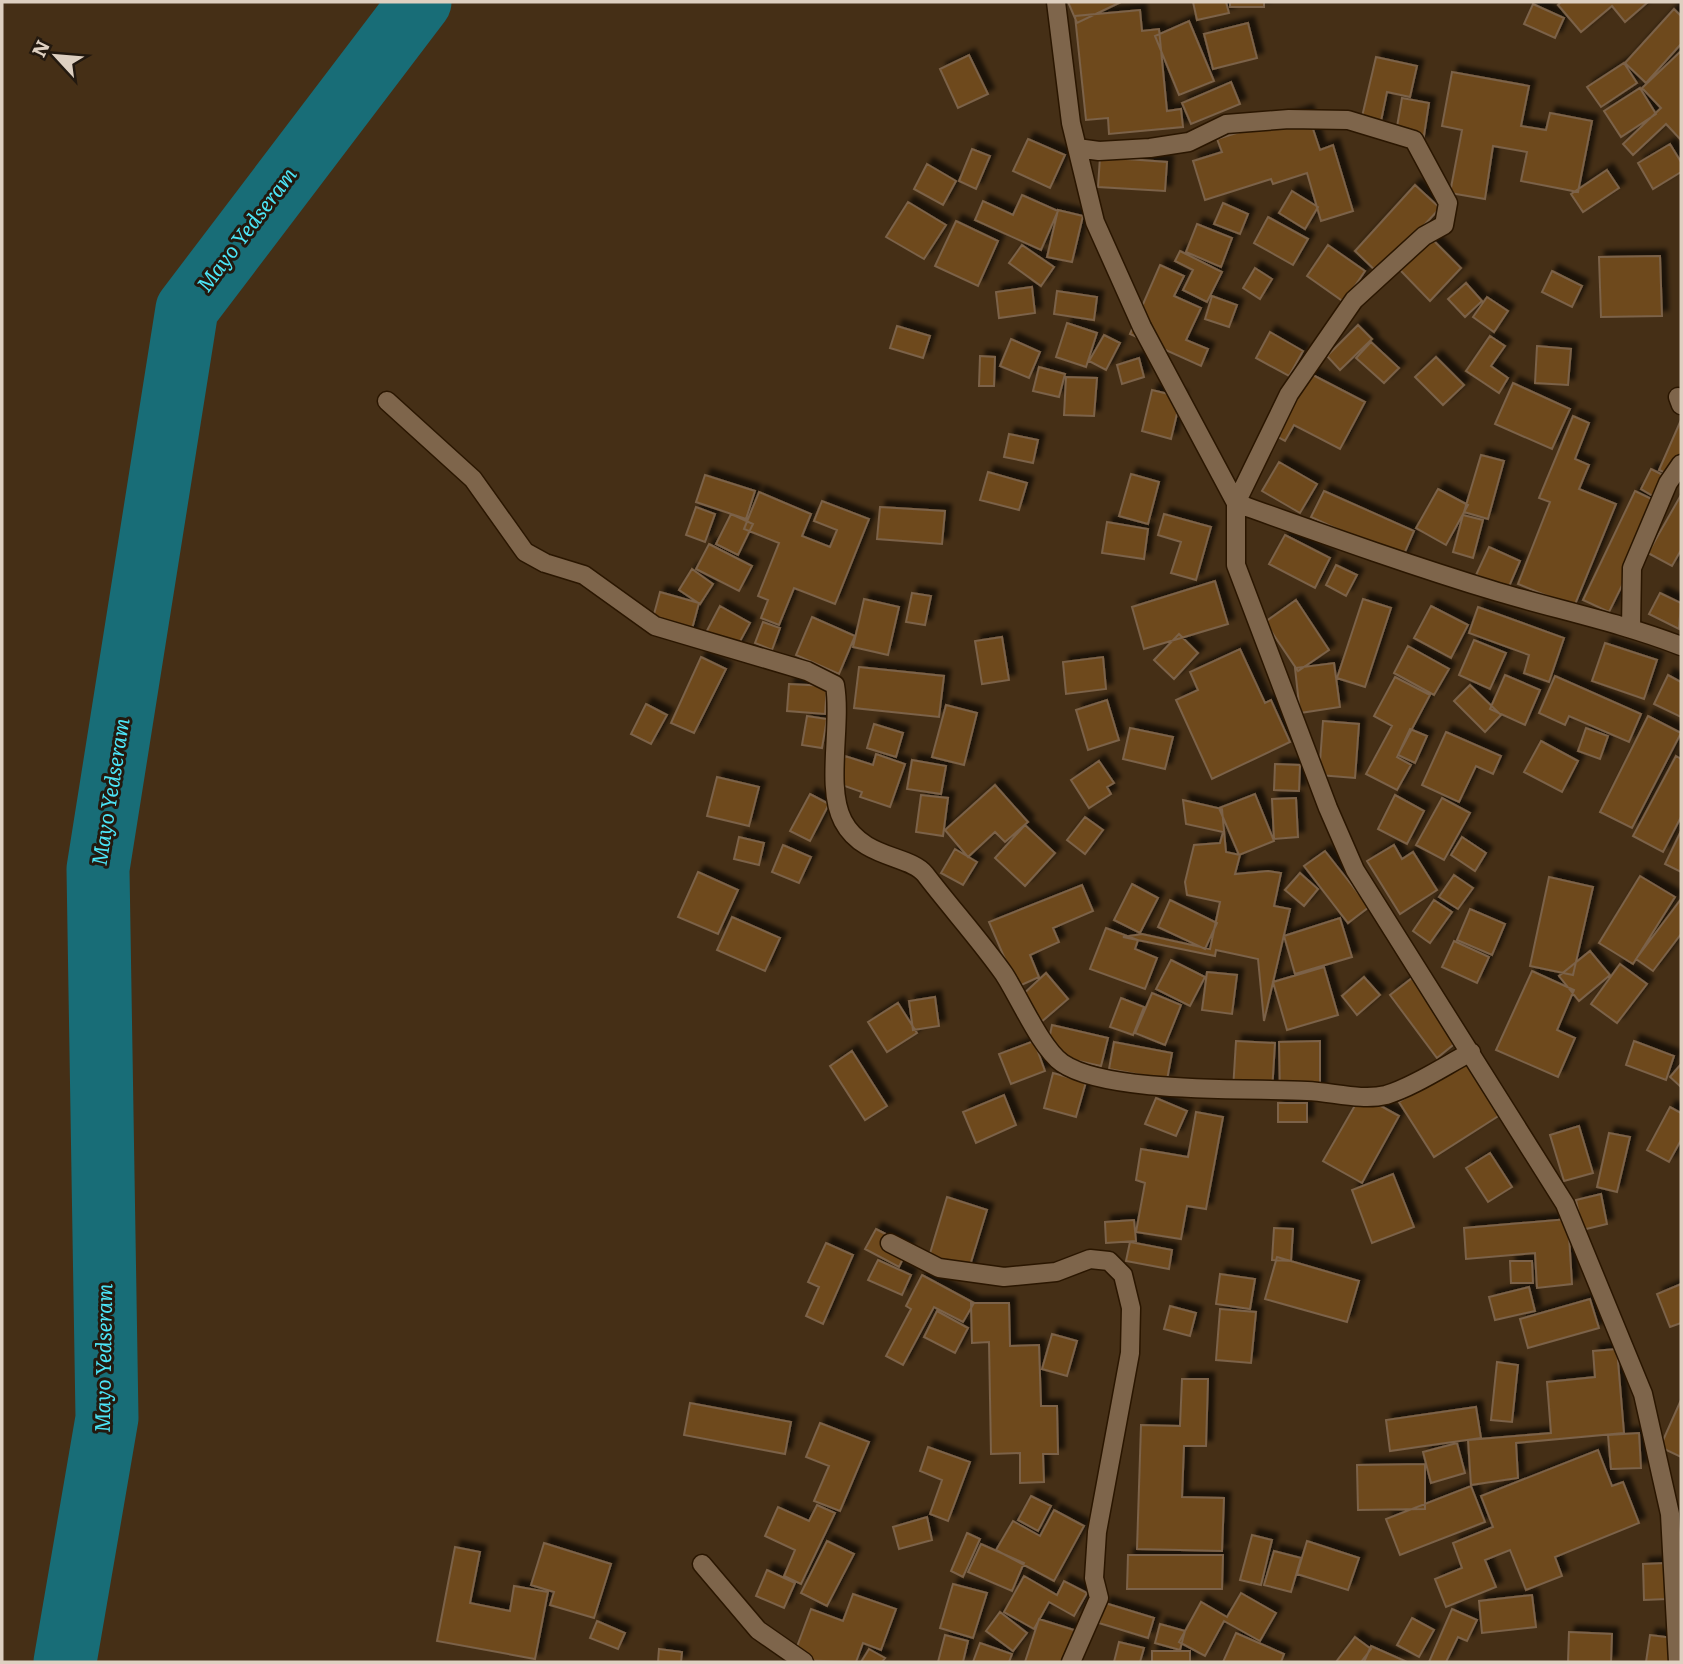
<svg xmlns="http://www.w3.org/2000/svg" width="1683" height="1664" font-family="Literata,serif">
  <defs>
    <filter id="shadow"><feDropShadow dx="6" dy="-6" stdDeviation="2" flood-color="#0009"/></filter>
  </defs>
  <rect width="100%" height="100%" fill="#452f16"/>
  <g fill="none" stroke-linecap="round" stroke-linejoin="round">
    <path stroke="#186d77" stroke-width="63" d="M65,1662L107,1418L98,869L187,309L420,2"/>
  </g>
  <path fill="#6e4a1e" stroke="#7b6248" stroke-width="2" filter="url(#shadow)" d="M1068,2H1121L1077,23Z
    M1193,2H1226L1229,13L1197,20Z
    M1230,2H1264V7H1230Z
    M1561,2H1648L1625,22L1612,6L1581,32L1558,5Z
    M1533,4L1564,18L1555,38L1524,24Z
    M1674,9L1681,16V44L1646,83L1625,63Z
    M1140,10L1142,31L1159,29L1167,111L1181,109L1183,127L1109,134L1108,118L1086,120L1075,16Z
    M1189,21L1214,81L1179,95L1155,36Z
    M1248,23L1257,58L1213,69L1204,34Z
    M1681,51V140L1666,124L1633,155L1623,144L1661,108L1642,88Z
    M969,55L988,94L958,108L940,69Z
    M1376,57L1417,66L1410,97L1387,92L1380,126L1361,121Z
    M1624,63L1637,83L1601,107L1587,87Z
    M1452,72L1529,86L1521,126L1546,130L1550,113L1592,121L1578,192L1521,181L1527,152L1493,146L1485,199L1450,193L1462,130L1442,126Z
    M1231,82L1240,104L1191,124L1182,103Z
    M1640,88L1656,114L1621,137L1604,111Z
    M1402,98L1429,103L1423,142L1395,138Z
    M1307,111L1320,150L1333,145L1353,211L1321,221L1307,173L1273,184L1271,179L1205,200L1193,161L1222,152L1217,139Z
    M1028,139L1065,155L1050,188L1013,171Z
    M1670,144L1681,162V172L1653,189L1638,163Z
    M972,149L990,156L976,189L959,181Z
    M1100,157L1167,162L1165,191L1098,187Z
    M927,164L956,181L943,205L914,189Z
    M1607,170L1619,188L1583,212L1571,194Z
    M1415,185L1440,208L1379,274L1355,251Z
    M1292,191L1318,207L1305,229L1279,213Z
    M1022,195L1058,211L1041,250L975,220L983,201L1013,215Z
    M908,202L946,225L924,259L886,237Z
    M1223,203L1248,214L1240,234L1214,224Z
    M1058,210L1083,216L1072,262L1047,257Z
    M1268,217L1308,239L1293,265L1254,243Z
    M956,221L998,241L978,286L935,266Z
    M1197,224L1232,238L1221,267L1186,252Z
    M1431,238L1461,268L1430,301L1400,270Z
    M1022,245L1054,267L1041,286L1009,263Z
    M1328,245L1365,271L1344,302L1307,276Z
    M1180,251L1222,272L1207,302L1183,290L1193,270L1175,261Z
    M1660,256L1662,316L1601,317L1599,257Z
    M1160,265L1184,276L1174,296L1201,308L1186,340L1208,349L1201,366L1130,334Z
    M1255,268L1272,279L1260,299L1243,288Z
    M1552,271L1582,286L1572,307L1542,292Z
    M1466,283L1482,301L1465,317L1448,299Z
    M1032,287L1035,313L999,318L996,292Z
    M1057,291L1097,297L1094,320L1054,314Z
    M1212,296L1237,305L1229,327L1205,319Z
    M1487,297L1508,311L1494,332L1473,317Z
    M1067,323L1097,333L1086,367L1056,357Z
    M1358,325L1372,339L1340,370L1327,356Z
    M897,326L930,336L923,358L890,348Z
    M1270,332L1303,351L1289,376L1256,358Z
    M1104,335L1120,343L1106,370L1089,361Z
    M1490,336L1505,346L1491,366L1508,378L1499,393L1466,371Z
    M1011,339L1040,352L1029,378L1000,366Z
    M1371,342L1399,368L1384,383L1356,358Z
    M1537,346L1571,349L1568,385L1535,383Z
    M980,356L995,357L994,386H979Z
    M1436,357L1464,385L1443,405L1415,377Z
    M1139,358L1144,377L1122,384L1117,365Z
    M1039,367L1065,374L1059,397L1033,391Z
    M1309,373L1365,402L1340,449L1294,425L1285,441L1265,430Z
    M1066,377L1097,378L1094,416L1064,415Z
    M1513,383L1570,409L1552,449L1495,424Z
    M1152,390L1181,397L1171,439L1142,431Z
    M1573,416L1589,423L1575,459L1589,465L1579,489L1616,504L1574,607L1518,584L1550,502L1539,498Z
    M1681,420V480L1659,470Z
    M1009,434L1038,440L1033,463L1004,457Z
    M1481,455L1504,461L1488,519L1464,512Z
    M1279,462L1317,484L1300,513L1262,491Z
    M1651,469L1671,479L1660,500L1641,489Z
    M988,472L1027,483L1019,510L980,500Z
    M1131,474L1159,482L1148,524L1119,516Z
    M705,475L755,491L746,519L696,502Z
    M1438,489L1468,505L1446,545L1416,528Z
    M1324,491L1414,531L1402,559L1311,517Z
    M1635,491L1662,504L1609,612L1583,600Z
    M759,492L811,514L802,536L830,547L837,530L814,521L822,501L869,519L835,604L794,588L779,625L761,618L768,600L758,596L779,543L744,529Z
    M1681,495V550L1672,566L1648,553Z
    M696,507L715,514L705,542L686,535Z
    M880,507L945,511L942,544L877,539Z
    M731,514L753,524L738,555L716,544Z
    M1164,514L1211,527L1196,580L1171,573L1181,542L1158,535Z
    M1463,515L1483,520L1473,558L1453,552Z
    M1107,522L1148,529L1144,559L1102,553Z
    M1285,535L1330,558L1315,588L1269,564Z
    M709,544L752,566L739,591L696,569Z
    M1489,547L1520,561L1508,589L1476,575Z
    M1336,565L1357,575L1346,596L1326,585Z
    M692,569L713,584L700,604L679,590Z
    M1215,581L1228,624L1144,649L1132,607Z
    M660,592L699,603L689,640L650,629Z
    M912,593L931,596L925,625L906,622Z
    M1660,593L1681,603L1679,629L1649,614Z
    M864,599L899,607L888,655L853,647Z
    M1363,599L1391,608L1365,687L1337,678Z
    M1296,600L1329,650L1298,671L1265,622Z
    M720,606L750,623L731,658L701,642Z
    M1431,606L1468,625L1451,658L1414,638Z
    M1478,607L1564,638L1549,682L1524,673L1529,655L1469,633Z
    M812,617L855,636L839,674L796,655Z
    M763,622L780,628L772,650L755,643Z
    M1179,634L1198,653L1174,679L1154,660Z
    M1002,637L1009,680L982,684L975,641Z
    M1474,640L1506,653L1490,689L1459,675Z
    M1605,643L1657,660L1644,699L1592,681Z
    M1408,646L1449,669L1434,695L1394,673Z
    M1240,649L1265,703L1271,700L1290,742L1212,779L1176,700L1198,690L1190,672Z
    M701,657L726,669L694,733L671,723Z
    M1103,657L1106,689L1066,694L1063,662Z
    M1334,663L1340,707L1300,713L1295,668Z
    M859,667L944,676L939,717L854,708Z
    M1505,675L1540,690L1525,725L1490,709Z
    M1668,675L1681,682V717L1654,704Z
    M1555,676L1641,714L1629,742L1569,716L1565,725L1539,713Z
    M1395,677L1430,695L1397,757L1411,765L1397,790L1366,774L1392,726L1374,716Z
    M789,684L827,686L825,714L787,711Z
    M1470,685L1501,715L1485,732L1454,701Z
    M1107,700L1119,740L1088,750L1076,710Z
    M646,704L667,715L651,744L631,734Z
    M946,705L977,713L964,765L932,757Z
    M807,716L827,719L822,748L802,745Z
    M1648,716L1681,733L1632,828L1600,812Z
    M1323,721L1359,724L1355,778L1319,775Z
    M874,724L903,733L896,757L867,748Z
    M1130,728L1173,737L1165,769L1123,759Z
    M1586,728L1608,736L1600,759L1578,751Z
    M1410,729L1427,736L1415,763L1398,755Z
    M1446,732L1501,756L1493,774L1476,766L1459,802L1422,785Z
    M1541,741L1578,761L1562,792L1524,772Z
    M876,754L905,764L890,807L860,797L862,792L836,783L845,756L873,765Z
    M1676,756L1681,759V817L1663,852L1633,836Z
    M912,760L946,766L941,794L907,789Z
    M1099,761L1114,783L1107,787L1111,794L1089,808L1071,780Z
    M1275,764L1300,765L1299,791L1274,790Z
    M717,777L759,787L749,826L707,816Z
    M995,785L1028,822L1005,842L995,832L968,857L945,830Z
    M810,794L829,804L810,841L790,831Z
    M1255,794L1274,841L1239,855L1219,808Z
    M921,795L948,798L943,836L916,832Z
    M1395,795L1424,811L1407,844L1378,829Z
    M1296,798L1298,837L1274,839L1272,799Z
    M1442,798L1470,813L1444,860L1416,845Z
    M1183,800L1222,809L1226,852L1240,855L1235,874L1268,871L1281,873L1274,906L1290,909L1264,1021L1258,959L1216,950L1215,956L1123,937L1142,934L1210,949L1220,902L1187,895L1185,882L1194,845L1220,843L1223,832L1186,824Z
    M1085,817L1103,830L1085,854L1067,840Z
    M1025,825L1055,853L1025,886L995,858Z
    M1681,831V872L1665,864Z
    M739,837L764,843L759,865L734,859Z
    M1462,837L1486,853L1475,871L1451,855Z
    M783,845L811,857L799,883L772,872Z
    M1394,845L1402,859L1413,852L1437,890L1400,914L1367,861Z
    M955,849L977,862L963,885L941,873Z
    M1325,851L1369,907L1348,923L1304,866Z
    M698,872L738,890L718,934L678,917Z
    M1300,873L1318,889L1304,906L1285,890Z
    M1454,875L1473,888L1458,909L1439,897Z
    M1640,876L1675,897L1633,964L1599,943Z
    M1549,877L1593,887L1573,975L1530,966Z
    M1132,884L1158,898L1140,933L1114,920Z
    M1082,885L1093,911L1053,928L1059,942L1030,955L1039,977L1017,987L989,922Z
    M1681,899V934L1653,971L1636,959Z
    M1170,900L1217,923L1205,949L1158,927Z
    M1434,900L1452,912L1430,943L1413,931Z
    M1470,909L1505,924L1492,955L1457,940Z
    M732,917L780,938L765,971L717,950Z
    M1340,918L1352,957L1295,974L1284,936Z
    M1106,928L1138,940L1135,949L1157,958L1145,989L1090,969Z
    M1454,941L1489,957L1477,983L1442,967Z
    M1590,951L1610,975L1579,1001L1559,976Z
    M1171,960L1205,977L1190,1006L1156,989Z
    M1620,964L1647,984L1617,1023L1591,1004Z
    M1324,967L1338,1015L1287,1030L1273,982Z
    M1532,971L1574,990L1557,1030L1575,1038L1558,1077L1496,1050Z
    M1207,972L1237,975L1232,1014L1202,1010Z
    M1046,973L1068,999L1040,1023L1019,998Z
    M1364,977L1380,995L1357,1015L1342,996Z
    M1412,978L1458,1041L1437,1058L1390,995Z
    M1152,993L1181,1005L1165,1045L1135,1033Z
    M935,997L939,1026L913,1030L909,1001Z
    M1121,998L1144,1007L1133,1035L1110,1027Z
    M898,1003L917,1033L887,1052L868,1022Z
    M1052,1025L1108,1038L1101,1066L1046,1054Z
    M1034,1041L1045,1071L1011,1084L999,1054Z
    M1236,1041L1275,1043L1272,1092L1233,1090Z
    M1320,1041V1092L1280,1093L1279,1042Z
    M1634,1041L1674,1056L1666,1080L1626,1065Z
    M1114,1042L1172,1053L1167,1080L1109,1069Z
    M852,1051L887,1106L865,1120L830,1066Z
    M1465,1060L1500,1115L1434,1157L1399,1102Z
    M1681,1064V1087L1670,1077Z
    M1053,1073L1086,1082L1076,1117L1044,1108Z
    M1004,1095L1016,1125L976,1143L963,1112Z
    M1361,1095L1399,1116L1362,1183L1323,1161Z
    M1156,1098L1187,1111L1176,1136L1145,1124Z
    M1278,1103H1307V1122H1278Z
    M1670,1107L1681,1113V1140L1669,1162L1647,1150Z
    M1196,1112L1223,1117L1206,1209L1187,1206L1181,1239L1136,1232L1145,1183L1136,1180L1141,1149L1188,1157Z
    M1579,1126L1593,1173L1564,1181L1550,1135Z
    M1609,1133L1630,1137L1617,1192L1597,1187Z
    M1490,1153L1512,1187L1488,1202L1466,1168Z
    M1393,1174L1414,1227L1372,1243L1352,1190Z
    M1601,1194L1607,1224L1582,1230L1576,1200Z
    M947,1197L987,1210L968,1272L928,1260Z
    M1568,1219L1572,1284L1537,1288L1535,1253L1466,1259L1464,1228Z
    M1134,1220L1136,1241L1106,1243L1105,1222Z
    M1274,1228L1293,1229L1291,1261L1272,1260Z
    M876,1229L909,1246L899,1267L865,1249Z
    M1130,1242L1172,1250L1169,1269L1126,1261Z
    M826,1243L853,1255L823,1324L806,1316L819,1287L808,1282Z
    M1277,1257L1359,1281L1347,1322L1265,1299Z
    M878,1260L911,1275L902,1295L868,1280Z
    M1510,1261H1532L1533,1283H1511Z
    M1220,1274L1255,1279L1250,1309L1216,1304Z
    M922,1275L974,1303L963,1322L934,1307L903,1365L886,1356L911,1309L906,1306Z
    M1681,1284V1323L1670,1327L1657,1294Z
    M1529,1287L1535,1311L1495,1320L1489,1297Z
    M1590,1299L1599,1328L1528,1348L1520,1319Z
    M971,1303H1009L1010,1346L1039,1345L1041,1406H1057L1058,1454H1043L1044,1482L1020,1483V1453L991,1454L989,1342L972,1343Z
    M1170,1306L1196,1313L1190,1336L1164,1329Z
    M1220,1309L1256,1312L1251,1363L1216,1360Z
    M937,1311L968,1328L955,1353L924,1337Z
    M1052,1334L1077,1341L1067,1376L1042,1369Z
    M1617,1349L1624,1433L1516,1443L1518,1478L1471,1485L1468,1440L1551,1433L1547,1382L1595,1377L1593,1351Z
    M1497,1362L1518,1365L1512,1422L1491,1420Z
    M1182,1379H1208L1206,1446H1184L1182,1497L1224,1498L1222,1551L1137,1549L1141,1425L1180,1426Z
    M1681,1400V1457L1660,1447Z
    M690,1403L791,1422L785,1454L684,1435Z
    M1476,1407L1481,1438L1390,1451L1386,1420Z
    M820,1423L869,1442L840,1511L814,1501L829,1466L806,1457Z
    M1639,1433L1641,1468L1611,1469L1608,1435Z
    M1457,1443L1465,1473L1431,1483L1423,1452Z
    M928,1447L970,1462L948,1521L930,1514L942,1480L920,1471Z
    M1598,1450L1612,1486L1623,1482L1639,1523L1555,1557L1562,1576L1526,1590L1510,1550L1485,1560L1496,1587L1446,1607L1435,1579L1462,1568L1453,1543L1493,1527L1481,1496Z
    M1425,1464V1509L1358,1510L1357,1465Z
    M1471,1486L1485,1522L1400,1555L1386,1519Z
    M1031,1496L1051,1506L1038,1531L1018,1520Z
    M817,1505L835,1513L801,1584L784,1576L795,1550L765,1536L778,1507L809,1521Z
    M1054,1510L1084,1526L1054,1581L996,1550L1013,1521L1040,1536Z
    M927,1517L932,1540L899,1549L893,1527Z
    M967,1533L980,1539L963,1577L951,1571Z
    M1252,1535L1272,1540L1261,1585L1240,1580Z
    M827,1541L854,1554L827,1606L801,1593Z
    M1307,1541L1359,1558L1348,1590L1297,1574Z
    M544,1543L611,1564L594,1618L550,1605L554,1592L531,1585Z
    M981,1544L1024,1563L1012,1591L968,1572Z
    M455,1547L480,1552L470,1603L510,1611L514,1586L548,1592L535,1659L437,1641Z
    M1274,1551L1301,1558L1291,1592L1264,1585Z
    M1128,1555H1223L1222,1589H1127Z
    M1666,1563L1667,1599L1644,1600L1643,1564Z
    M767,1570L795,1583L784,1608L756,1596Z
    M1024,1576L1057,1595L1064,1581L1087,1593L1074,1616L1049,1602L1034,1629L1004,1612Z
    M953,1584L987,1593L973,1638L940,1628Z
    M1241,1593L1276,1613L1260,1641L1224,1621L1205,1656L1179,1642L1201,1602L1227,1617Z
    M853,1594L896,1609L881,1650L863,1643L856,1662L792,1660L811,1609L843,1621Z
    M1532,1595L1536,1627L1482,1633L1479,1601Z
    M1105,1603L1154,1618L1148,1638L1099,1623Z
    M1452,1609L1477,1620L1467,1641L1458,1637L1446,1662H1429Z
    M1000,1612L1027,1633L1013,1651L986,1631Z
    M1412,1618L1434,1630L1419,1657L1397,1645Z
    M1039,1619L1077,1631L1067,1662H1025Z
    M597,1621L625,1633L618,1649L590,1638Z
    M1160,1624L1185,1631L1180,1650L1155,1643Z
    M1569,1632L1612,1634L1611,1662H1568Z
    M1236,1633L1284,1654L1281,1662H1223Z
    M945,1635L968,1641L963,1662H938Z
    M1650,1635L1674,1638L1671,1662H1646Z
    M1355,1637L1371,1649L1361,1662H1336Z
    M1119,1642L1144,1648L1140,1662H1114Z
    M980,1643L1012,1654L1009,1662H973Z
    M1371,1646L1407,1662H1364Z
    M659,1649L682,1652L681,1662H658Z
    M869,1649L885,1658L882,1662H861Z
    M1152,1651H1190V1662H1152Z"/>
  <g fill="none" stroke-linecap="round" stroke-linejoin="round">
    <defs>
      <path id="street" d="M1056,2L1071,123L1095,222L1142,327L1236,503C1323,534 1409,565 1498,592C1559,610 1622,623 1681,646
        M1077,148L1099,151L1150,148L1189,142L1226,124L1289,119L1348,120L1414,140L1448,203L1444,225L1424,236L1354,300L1289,394L1236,503V565L1328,808L1355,870L1565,1204L1643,1394L1670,1514L1678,1662
        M1678,397L1681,405
        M387,401L473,479L525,552L545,563L584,575L655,626L807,671L835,685C842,725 825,787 843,821C863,859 910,855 925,874C951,908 980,940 1004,974C1019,997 1041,1048 1062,1063C1107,1094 1250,1088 1307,1091C1332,1092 1362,1101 1386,1095C1413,1087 1446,1065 1471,1052
        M1631,628L1632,568L1668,483L1681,464
        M890,1243L939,1268L1004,1277L1056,1272L1090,1259L1109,1261L1123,1275L1131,1308L1130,1353L1097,1532L1094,1578L1099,1598L1071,1662
        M702,1564L758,1630L804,1662"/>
    </defs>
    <use href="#street" stroke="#2a1600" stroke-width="21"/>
    <use href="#street" stroke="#7e654b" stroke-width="18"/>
  </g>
  <g text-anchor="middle" stroke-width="6" stroke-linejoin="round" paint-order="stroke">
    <g font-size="21" font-style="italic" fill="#4ce5f7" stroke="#23190f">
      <text transform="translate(247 230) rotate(-53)" y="7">Mayo Yedseram</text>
      <text transform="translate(111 792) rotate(-81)" y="7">Mayo Yedseram</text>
      <text transform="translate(104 1358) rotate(-89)" y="7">Mayo Yedseram</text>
    </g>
  </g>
  <rect width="1683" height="1664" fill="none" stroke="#ded0c1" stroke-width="7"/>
  <g transform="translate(56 56) rotate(296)" stroke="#23190f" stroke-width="5" paint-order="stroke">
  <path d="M0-5L12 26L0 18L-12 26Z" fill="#ded0c1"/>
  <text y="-10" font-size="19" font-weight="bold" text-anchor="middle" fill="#ded0c1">N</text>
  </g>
</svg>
